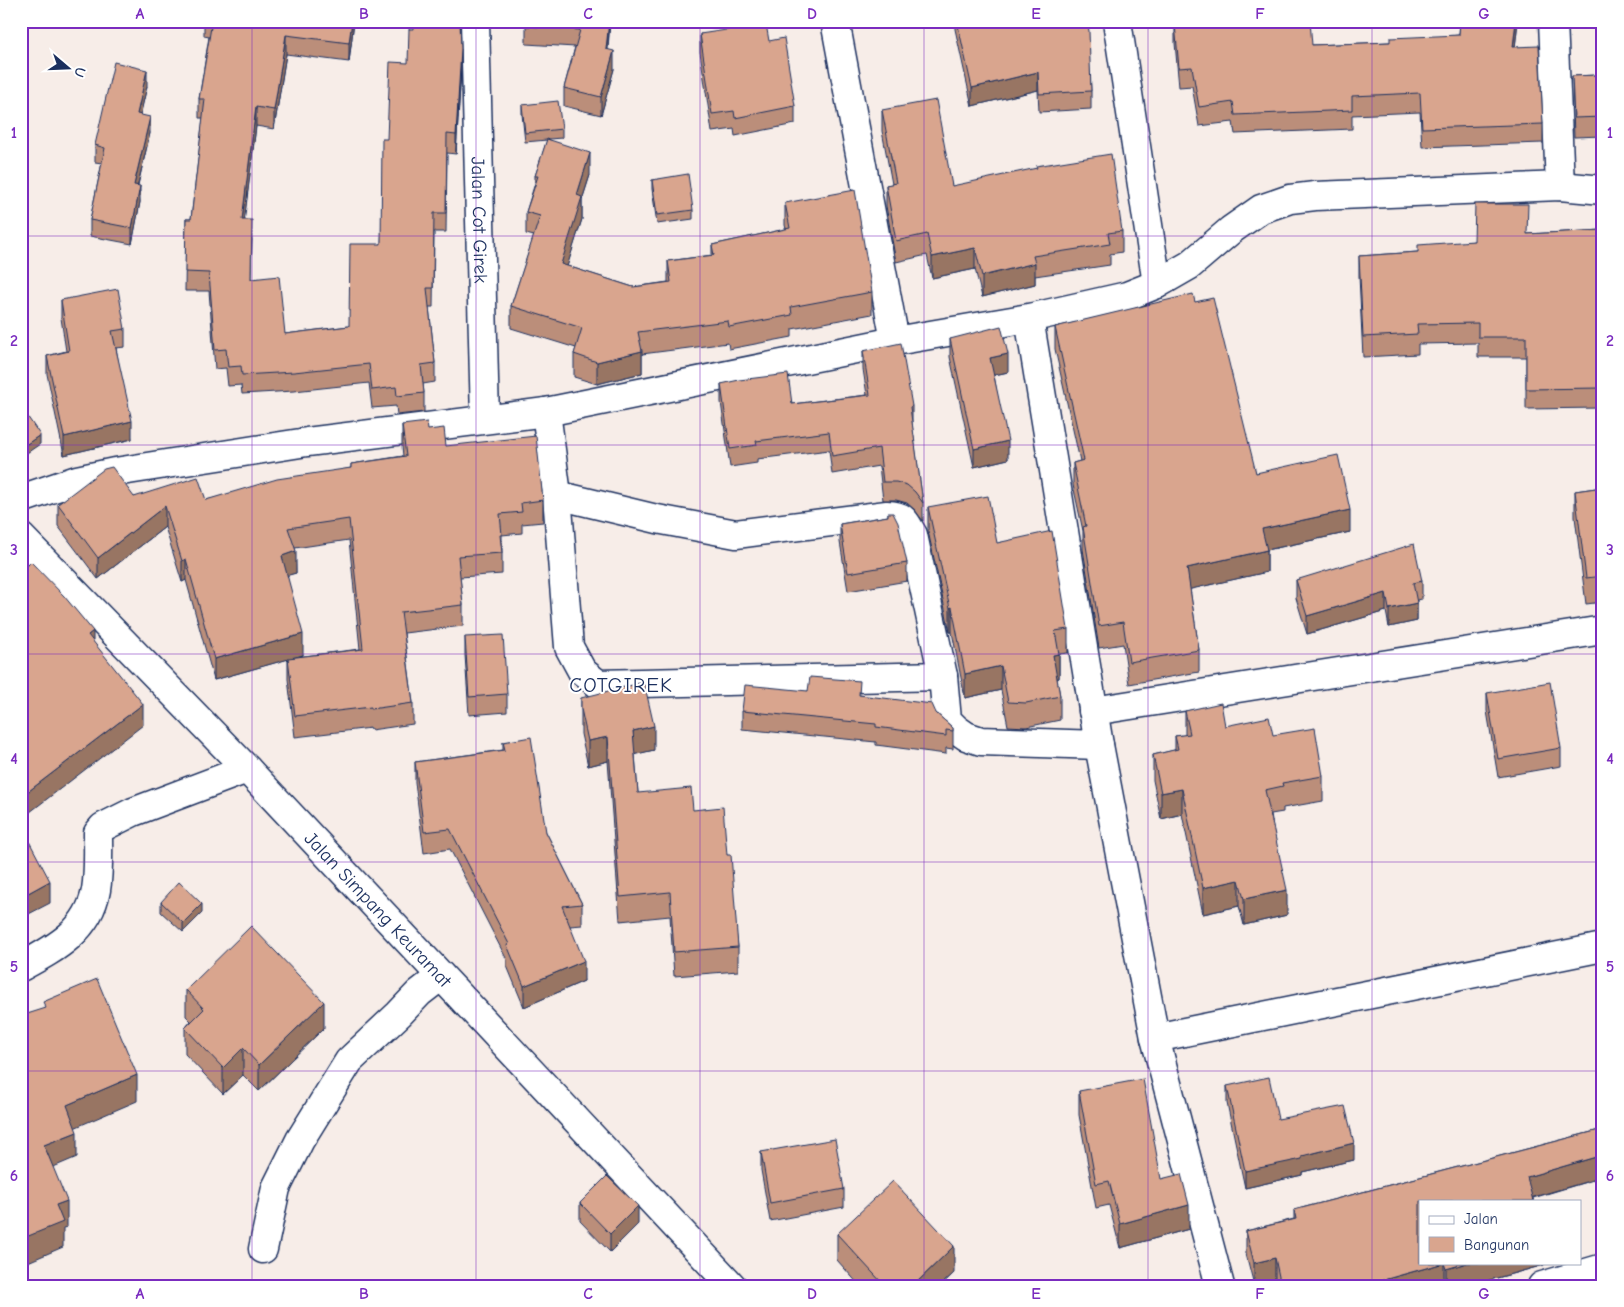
<svg xmlns="http://www.w3.org/2000/svg" width="1624" height="1307" font-family="'Comic Neue',sans-serif">
  <rect width="100%" height="100%" fill="#f7ede8"/>
  <filter id="ink" filterUnits="userSpaceOnUse"><feTurbulence type="fractalNoise" baseFrequency=".02" numOctaves="2"/><feDisplacementMap in="SourceGraphic" scale="10" xChannelSelector="R" yChannelSelector="G"/><feConvolveMatrix kernelMatrix="1 2 1 2 8 2 1 2 1" color-interpolation-filters="sRGB"/></filter>
  <g filter="url(#ink)">
    <g fill="none" stroke-linecap="round" stroke-linejoin="round">
      <defs>
        <g id="minor">
          <path id="s1" d="M475,21L485,419"/>
          <path d="M835,21L895,341"/>
          <path d="M1117,21L1157,284"/>
          <path d="M1553,21L1560,186"/>
          <path d="M1029,318L1099,745L1155,1038L1220,1286"/>
          <path d="M546,412L557,495L569,647L582,671L598,684L943,676"/>
          <path d="M557,495L657,519L736,534L887,515C904,515 905,521 913,535L943,676L947,720L956,729L966,736L981,741L1099,745"/>
          <path d="M21,499L77,480L115,472L307,442L546,412L895,341L1029,318L1127,296L1157,284L1190,265L1231,230L1261,209L1290,199L1315,196L1560,186L1603,190"/>
          <path d="M1093,711L1603,630"/>
          <path d="M21,967C54,949 89,931 96,890C99,872 98,851 98,833L103,827L133,812L247,769"/>
          <path d="M1155,1038L1603,947"/>
          <path d="M263,1249L276,1188L300,1140L349,1061L399,1014L419,993L441,976"/>
          <path d="M1542,1286L1603,1268"/>
        </g>
        <g id="major">
          <path id="s2" d="M21,537L247,769L732,1286"/>
        </g>
      </defs>
      <use href="#minor" stroke="#1b2f5e" stroke-width="31"/>
      <use href="#major" stroke="#1b2f5e" stroke-width="31"/>
      <use href="#minor" stroke="#fff" stroke-width="28"/>
      <use href="#major" stroke="#fff" stroke-width="28"/>
    </g>
    <path fill="#bb8e7a" stroke="#1b2f5e" fill-rule="evenodd" d="M204,21H354L349,62L286,54L274,129L256,126L244,220L252,239L251,278L285,334L349,326L381,244L387,139L461,68L456,154L447,153L446,232H434L433,307H429L435,363V382L423,384L424,393V412L397,415L396,406L372,408L369,383L294,391L242,394L241,385L228,386L226,368L215,369L209,291H185L186,219H191L203,118H199V99L209,37L204,36Z
      M526,21H610L608,49L614,69L601,115L564,106V88L575,47L526,44Z
      M955,21H1087L1091,91V109L1039,112L1038,90L972,106L955,29Z
      M1460,21H1518L1515,47L1543,124V143L1422,147L1420,112L1352,115V129L1235,134L1233,122L1199,126L1192,86L1179,87L1175,43V24H1234L1312,45L1390,42L1459,35Z
      M1580,21H1603V136L1574,137L1572,76L1598,75L1599,29L1580,27Z
      M700,34L769,41L795,106V124L735,136L734,129L712,132L700,52Z
      M147,86L140,115L150,133L138,185L140,202L132,244L90,236V220L102,163L95,162V145Z
      M522,105L562,129V138L549,139L590,175L582,200V219L567,266L633,287L668,282V261L712,255V245L786,229L785,225V203L872,292V314L792,329V337L729,349L728,343L642,354V373L597,384L574,377V354L576,348L511,328V306L534,236L526,234V212L535,183V176L547,140L525,142L522,114Z
      M882,110L952,186L1122,231V252L1110,254V265L1035,276V284L982,297L975,269L932,278L927,255L896,262L886,206V185L892,184L882,131Z
      M652,180L693,210V219L657,224L652,189Z
      M1603,230V351L1601,352V408L1526,409V357H1478V343L1418,344V354L1363,357L1359,276V256L1418,252L1474,241L1527,234Z
      M61,300L125,329V347L116,348L132,439L64,455L47,374V356L66,351L61,318Z
      M1195,302L1256,473L1350,532L1267,550V572L1190,589L1199,650V672L1129,684L1123,644L1099,648L1083,549V531L1073,485V463L1080,461L1055,349V327Z
      M950,339L1008,372L994,375L1008,459L974,467L950,357Z
      M863,351L912,406V424L923,503V521L915,510L907,503L896,500H883L879,466L832,474L829,450L757,459V463L730,467L721,402V384L792,404L867,395L863,369Z
      M402,425L428,430L446,446L543,500V522L522,524V533L502,535V574L460,577L463,605V626L404,633L413,703V724L371,730V728L295,737L288,679V659L214,680L186,580L182,582L165,527L98,579L58,526V504L134,497L206,500L351,468V464L403,456L402,446ZM349,540L360,649L296,657L303,655L287,575L296,573L295,548Z
      M1603,487V602L1586,604L1575,517V491Z
      M928,507L997,543L1068,629V653L1059,654V678L1057,679L1060,696V720L1026,727L1008,726L1001,690L965,698L952,632H950L928,531Z
      M888,513L907,563V581L848,591L840,542V524L888,516Z
      M1296,580L1422,581V599L1417,600V621L1389,627L1386,611L1307,634L1296,598Z
      M465,637L507,694V712L469,715L465,655Z
      M808,691L860,695L936,713L953,728V749L946,748V754L876,745V742L742,729V711Z
      M1487,693L1561,748V766L1498,777L1487,711Z
      M581,698L654,750L635,754L638,793L693,810L727,855L738,947V971L674,976L670,916L620,921L608,761L588,766L581,734Z
      M1185,711L1225,726L1273,735L1323,776V801L1283,808V812L1271,814L1287,915L1244,925L1239,906L1203,914L1182,814L1161,819L1153,780V755L1175,750V736L1185,735Z
      M503,742L546,832L582,904V925L570,926L584,981L524,1007L507,966V960L450,849L424,853L415,782V762L503,750Z
      M161,902L202,913L183,932L161,912Z
      M186,990L324,1028L259,1091L243,1075L223,1094L185,1054V1028L191,1021L186,1016Z
      M1227,1086L1278,1119L1354,1160L1302,1172V1175L1245,1188L1227,1103Z
      M1079,1091L1189,1229L1120,1248L1109,1205L1096,1208L1079,1115Z
      M1603,1129V1177L1533,1198L1544,1265L1468,1286H1276L1275,1280L1254,1285L1246,1254V1231L1294,1219V1210Z
      M761,1152L844,1189V1207L770,1221L761,1170Z
      M580,1203L638,1224L610,1252L580,1221Z
      M837,1234L954,1273L940,1286H860L837,1260Z"/>
    <path fill="#987463" stroke="#1b2f5e" d="M352,21H354L349,62V43Z
      M609,21H610L606,67V49Z
      M1516,21H1518L1513,66V47Z
      M286,35V54L274,129V110Z
      M461,49V68L456,154V135Z
      M614,51V69L601,115V97Z
      M147,70V86L137,130V114Z
      M1038,72V90L972,106V88Z
      M256,107V126L242,239V220Z
      M150,117V133L134,201V185Z
      M590,153V175L582,200V219L561,286V264L577,195Z
      M140,186V202L132,244V228Z
      M975,248V269L932,278V257Z
      M1035,263V284L982,297V276Z
      M642,351V373L597,384V362Z
      M1008,354V372L990,376V358Z
      M132,421V439L64,455V437Z
      M40,435V444L21,457V448Z
      M1008,441V459L974,467V449Z
      M165,506V527L98,579V558Z
      M1350,510V532L1262,551V529Z
      M1267,550V572L1187,590V568Z
      M296,551V573L282,577V556Z
      M186,559V580L182,582V561Z
      M1386,593V611L1307,634V616Z
      M1417,603V621L1389,627V609Z
      M952,607V632H950V608Z
      M93,631V652L88,635Z
      M303,634V655L214,680V659Z
      M1059,654V678L1053,679V655Z
      M1001,666V690L965,698V674Z
      M143,704V725L21,819V797Z
      M654,726V750L633,755V731Z
      M608,737V761L588,766V741Z
      M1182,789V814L1161,819V793Z
      M1239,880V906L1203,914V888Z
      M50,881V903L21,918V897Z
      M1287,890V915L1244,925V899Z
      M202,904V913L183,932V923Z
      M584,961V981L524,1007V986Z
      M324,1002V1028L259,1091V1065Z
      M243,1048V1075L223,1094V1068Z
      M137,1075V1101L67,1131V1105Z
      M77,1132V1157L44,1171V1145Z
      M1354,1143V1160L1302,1172V1175L1245,1188V1171L1302,1156Z
      M1603,1155V1177L1527,1199V1177Z
      M67,1201V1227L63,1228V1247L21,1265V1239L56,1205Z
      M1189,1205V1229L1120,1248V1224Z
      M638,1206V1224L610,1252V1234Z
      M954,1246V1273L940,1286H913Z
      M1275,1258V1280L1254,1285V1263Z
      M1444,1263V1286H1362Z
      M1467,1263H1544V1265L1468,1286H1446V1269Z"/>
    <path fill="#d9a58e" stroke="#1b2f5e" d="M212,21H352L349,43L286,35L274,110L256,107L242,220H252L251,279L279,276L285,334L349,326L350,244H381L382,139H387L390,62L408,63L409,29H413L414,21H460L461,49L456,135L447,134L446,213H434L433,288H427L435,363L421,365L424,393L397,396L396,387L372,390L369,364L294,372L242,375L241,366L228,367L226,349L215,350L209,273L185,272L186,219H191L205,99H199Z
      M526,21H609L606,49L614,51L601,97L564,88L580,30L526,26Z
      M957,21H1087L1089,31L1091,91L1039,94L1038,72L972,88Z
      M1199,21H1234V24L1281,21H1310L1312,45L1390,42V38L1459,35L1460,21H1516L1513,47L1539,46L1543,124L1422,128L1420,93L1352,96V110L1235,115L1233,102L1199,107L1192,67L1179,68L1175,24Z
      M1599,21H1603V117L1574,118L1572,76L1598,75Z
      M766,24L769,41L784,38L795,106L735,118L734,111L712,114L700,34Z
      M114,62L147,70L137,114L150,117L134,185L140,186L132,228L90,220L105,148L95,145Z
      M936,100L952,186L1037,168L1036,166L1111,154L1122,231L1108,233L1110,244L1033,256L1035,263L982,276L975,248L932,257L927,234L896,241L886,185L896,183L882,110Z
      M558,101L562,129L525,133L522,105Z
      M547,139L590,153L577,195L582,197L561,264L633,287L671,282L668,261L714,255L712,245L790,228L785,203L855,190L872,292L791,307L792,315L729,327L728,321L638,332L642,351L597,362L574,354L582,328L511,306L540,216L526,212L538,176H535Z
      M688,174L693,210L657,215L652,180Z
      M1475,204H1528L1527,234L1603,230V331L1601,332V388L1526,389V337H1478V323L1417,324L1418,334L1363,337L1359,256L1418,252V245L1474,241Z
      M118,289L125,329L112,331L132,421L64,437L47,356L69,351L61,300Z
      M1193,294L1195,302L1213,298L1256,473L1338,455L1350,510L1262,529L1267,550L1187,568L1199,650L1129,662L1123,622L1099,626L1083,527L1086,526L1073,463L1084,460L1055,327Z
      M1001,326L1008,354L990,358L1008,441L974,449L950,339Z
      M901,343L912,406L910,407L923,503L915,492L907,485L896,482H883L879,448L832,456L829,432L756,441L757,445L730,449L721,384L739,380L788,374L792,404L870,395L863,351Z
      M21,407L40,435L21,448Z
      M427,422L428,430L444,428L446,446L536,436L543,500L521,503L522,512L500,514L502,535H500L502,553L458,556L463,605L401,612L413,703L371,709V707L295,716L288,658L363,649L349,519L288,528L296,551L282,556L303,634L214,659L186,559L182,561L165,506L98,558L58,504L104,469L112,467L134,497L198,477L206,500L277,479L351,468V464L406,456L402,425Z
      M1603,487V576L1586,578L1575,491Z
      M988,496L997,543L1052,531L1068,629L1055,631L1059,654L1053,655L1060,696L1026,703L1008,702L1001,666L965,674L952,607L950,608L928,507Z
      M888,513H893L898,523L907,563L848,573L840,524L888,516Z
      M1414,544L1422,581L1413,583L1417,603L1389,609L1386,593L1307,616L1296,580Z
      M31,562L64,596L93,631L88,635L143,704L21,797V568L23,570Z
      M503,635L507,694L469,697L465,637Z
      M810,677L860,681L859,695L932,704L936,713L953,728V731L946,730V736L876,727V724L742,711L745,685L808,691Z
      M644,682L654,726L633,731L638,793L691,788L693,810L723,807L727,855H731L738,947L674,952L670,892L620,897L608,737L588,741L581,709V698Z
      M1550,682L1561,748L1498,759L1487,693Z
      M1221,703L1225,726L1269,717L1273,735L1315,728L1323,776L1282,783L1283,786L1265,790L1287,890L1244,899L1239,880L1203,888L1182,789L1161,793L1153,755L1178,749L1175,736L1190,734L1185,711Z
      M531,737L546,832L582,904L562,906L584,961L524,986L507,945L509,944L450,829L424,832L415,762L505,750L503,742Z
      M21,826L50,881L21,897Z
      M179,882L202,904L183,923L161,902Z
      M251,926L324,1002L259,1065L243,1048L223,1068L185,1028L204,1009L186,990Z
      M97,979L137,1075L67,1105L77,1132L44,1145L67,1201L56,1205L63,1222L21,1239V1016L46,1008L43,1002Z
      M1269,1077L1278,1119L1345,1106L1354,1143L1302,1156V1159L1245,1171L1227,1086Z
      M1143,1079L1161,1179L1181,1174L1189,1205L1120,1224L1109,1181L1096,1184L1079,1091Z
      M1603,1129V1155L1527,1177L1533,1201H1420V1263H1467L1446,1269L1444,1263L1362,1286H1281L1275,1258L1254,1263L1246,1231L1296,1219L1294,1210Z
      M835,1139L844,1189L770,1203L761,1152Z
      M607,1176L638,1206L610,1234L580,1203Z
      M893,1181L954,1246L913,1286H885L837,1234Z"/>
  </g>
  <path fill="none" stroke="#7b2cbf" stroke-width="1" stroke-opacity="0.55" d="M252,21V1286M476,21V1286M700,21V1286M924,21V1286M1148,21V1286M1372,21V1286M21,236H1603M21,445H1603M21,654H1603M21,862H1603M21,1071H1603"/>
  <g text-anchor="middle" stroke-width="4" stroke-linejoin="round" paint-order="stroke">
    <g font-size="19" fill="#1b2f5e" stroke="#fff">
      <text dy="7" stroke="none"><textPath href="#s1" startOffset="199">Jalan Cot Girek</textPath></text>
      <text dy="7" stroke="none"><textPath href="#s2" startOffset="516">Jalan Simpang Keuramat</textPath></text>
    </g>
    <g font-size="21" letter-spacing="1" fill="#1b2f5e" stroke="#fff">
      <text x="621" y="692">COTGIREK</text>
    </g>
  </g>
  <rect width="1624" height="1307" fill="none" stroke="#fff" stroke-width="55"/>
  <rect x="1419" y="1200" width="162" height="65" fill="#ffffff" stroke="#a4acbf"/>
  <rect x="1429" y="1216" width="25" height="8" fill="#ffffff" stroke="#a4acbf"/>
  <text x="1464" y="1224" font-size="15" fill="#1b2f5e">Jalan</text>
  <rect x="1429" y="1237" width="25" height="15" fill="#d9a58e" stroke="#a4acbf"/>
  <text x="1464" y="1250" font-size="15" fill="#1b2f5e">Bangunan</text>
  <g transform="translate(68 68) rotate(109)" stroke="#ffffff" stroke-width="4" paint-order="stroke">
  <path d="M0-4L9 19L0 12L-9 19Z" fill="#1b2f5e"/>
  <text y="-8" font-size="14" font-weight="bold" text-anchor="middle" fill="#1b2f5e">U</text>
  </g>
  <rect x="28" y="28" width="1568" height="1252" fill="none" stroke="#7b2cbf" stroke-width="2"/>
  <g font-size="16" text-anchor="middle" font-weight="bold" fill="#7b2cbf">
    <text x="140" y="19">A</text>
    <text x="364" y="19">B</text>
    <text x="588" y="19">C</text>
    <text x="812" y="19">D</text>
    <text x="1036" y="19">E</text>
    <text x="1260" y="19">F</text>
    <text x="1484" y="19">G</text>
    <text x="14" y="138">1</text>
    <text x="1610" y="138">1</text>
    <text x="14" y="346">2</text>
    <text x="1610" y="346">2</text>
    <text x="14" y="555">3</text>
    <text x="1610" y="555">3</text>
    <text x="14" y="764">4</text>
    <text x="1610" y="764">4</text>
    <text x="14" y="972">5</text>
    <text x="1610" y="972">5</text>
    <text x="14" y="1181">6</text>
    <text x="1610" y="1181">6</text>
    <text x="140" y="1299">A</text>
    <text x="364" y="1299">B</text>
    <text x="588" y="1299">C</text>
    <text x="812" y="1299">D</text>
    <text x="1036" y="1299">E</text>
    <text x="1260" y="1299">F</text>
    <text x="1484" y="1299">G</text>
  </g>
</svg>
